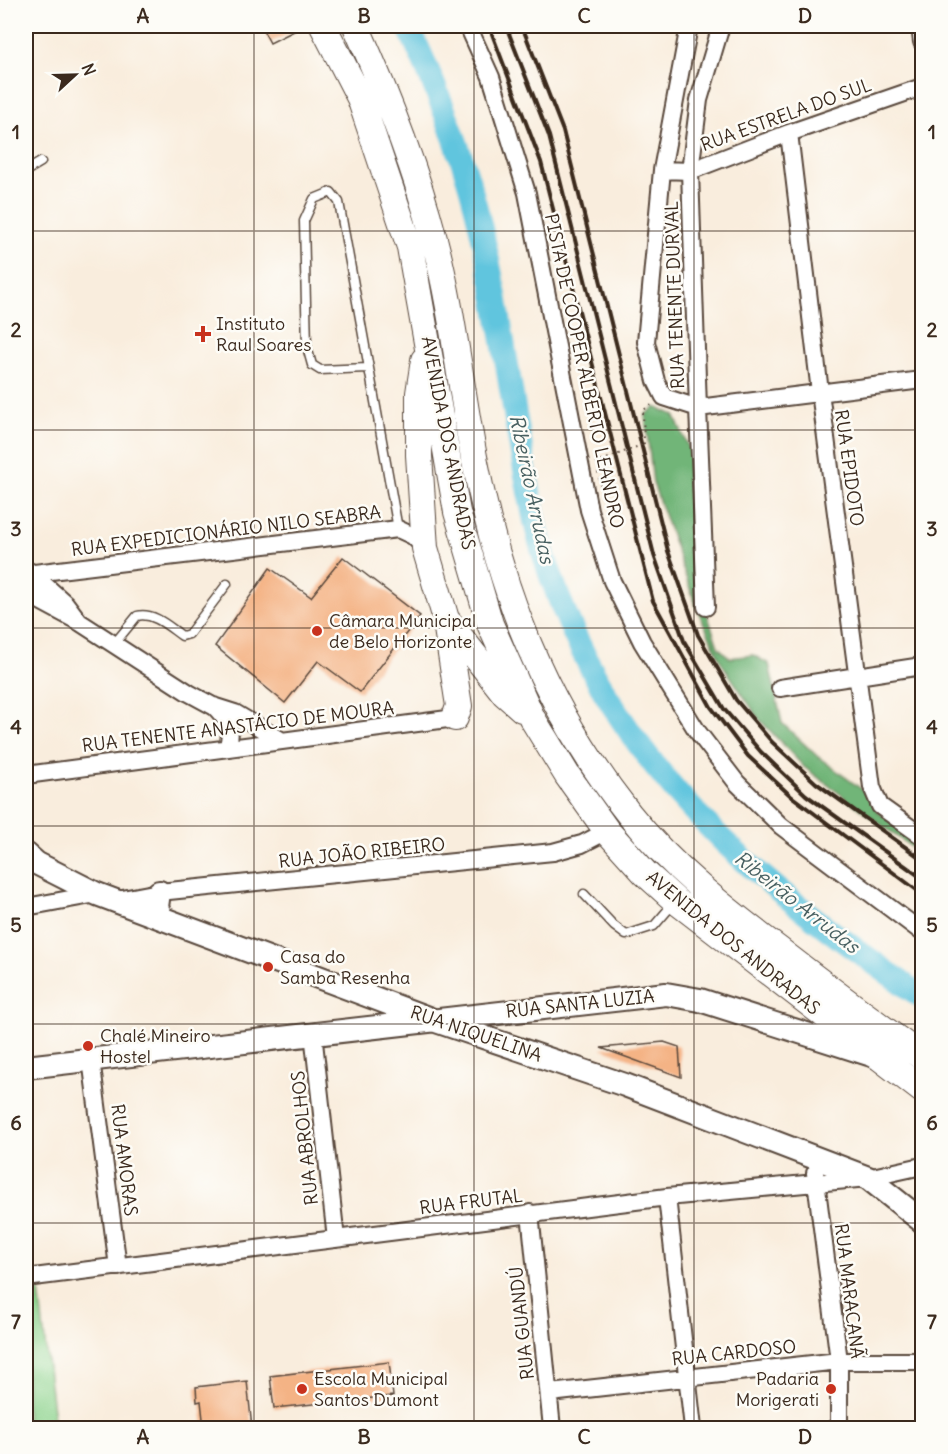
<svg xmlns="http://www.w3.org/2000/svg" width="948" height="1454" font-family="Delius,sans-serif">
  <rect width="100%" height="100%" fill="#fdfcf7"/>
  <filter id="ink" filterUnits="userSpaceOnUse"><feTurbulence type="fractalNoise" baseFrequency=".0167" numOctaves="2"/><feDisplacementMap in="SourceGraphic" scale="12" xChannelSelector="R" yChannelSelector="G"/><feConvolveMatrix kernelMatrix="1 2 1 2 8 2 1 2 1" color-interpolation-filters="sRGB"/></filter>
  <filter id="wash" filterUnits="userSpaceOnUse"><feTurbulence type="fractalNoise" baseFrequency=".008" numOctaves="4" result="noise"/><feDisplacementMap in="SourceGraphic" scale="24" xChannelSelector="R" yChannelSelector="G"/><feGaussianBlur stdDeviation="1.35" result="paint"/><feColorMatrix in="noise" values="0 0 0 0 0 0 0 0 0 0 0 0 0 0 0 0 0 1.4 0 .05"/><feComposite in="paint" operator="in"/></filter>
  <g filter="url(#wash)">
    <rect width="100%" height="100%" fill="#f9eddd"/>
    <path fill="#8cd38d" stroke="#647e56" stroke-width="1.5" d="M39,1290L55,1428H26V1292Z"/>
    <path fill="#71b578" stroke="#56704b" stroke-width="1.5" d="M655,407L674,415L691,453L699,589L718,647L730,658L753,655L769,664L782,723L817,756L864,791L879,813L922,841V855L804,767L759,719L722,664L696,606L653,483L645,415Z"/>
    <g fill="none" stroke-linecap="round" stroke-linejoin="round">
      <path stroke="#60c5de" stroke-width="24" d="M408,26C435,84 460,145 476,208C503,314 513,424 537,530C546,567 560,603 576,638C653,803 778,896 922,997"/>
    </g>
    <g id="blocks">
      <path fill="#f4b385" d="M261,26H304L270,43Z
        M343,557L420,616L360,692L318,661L285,703L215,646L270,568L311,597Z
        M664,1042L679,1047L681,1077L601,1048Z
        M389,1362L393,1396L274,1408L270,1376Z
        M247,1381L252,1428H204L201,1401L197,1402L196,1387Z"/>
    </g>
  </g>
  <g filter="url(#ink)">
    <use href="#blocks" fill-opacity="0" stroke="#58473b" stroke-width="1.5"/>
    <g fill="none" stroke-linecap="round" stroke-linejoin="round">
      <defs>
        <path id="lane" d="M26,171L41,162
          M367,368L320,370L312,365L307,347L304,221L314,199L331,192L339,202L398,529
          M114,644L137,616C154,612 169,627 182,636L189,634L227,584
          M584,894L614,926L626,935L654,926L673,904"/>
        <path id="street" d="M468,26L491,77L527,193L589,510L612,581L642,642L697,731L737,783L781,826L922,932
          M689,26L662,170L646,342L656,381L664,397L698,408L706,607
          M721,26L699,100L690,171L698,408L922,380
          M920,26L922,42
          M789,133L820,392L872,787L880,806L922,836
          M662,170L690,171L789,133L922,87
          M29,571L66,604L78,620
          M26,574L398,529L413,536L425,548
          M26,589L40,601L81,623L189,693L213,706L235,713L279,739
          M780,688L922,666
          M214,706C227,719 233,728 228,746
          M26,775L455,718
          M117,900L159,892L553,852L582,844L607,831
          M26,907L97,894
          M313,1033L336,1239
          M91,1059L118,1267
          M815,1173L839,1361V1428
          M667,1197L693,1428
          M530,1213L552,1428
          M26,1278L667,1197L868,1178L922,1166
          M550,1393L839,1361H922"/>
        <path id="secondary" d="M26,854L36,863L97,894L433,1020L625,1085L868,1178L922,1221
          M159,892L157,907L161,917
          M26,1067L666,994L700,1000L875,1056"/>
        <path id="primary" d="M323,26L360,98L410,247L457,512L490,624L532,718L567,775L607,831L645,873L676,901L922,1090
          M356,26C387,95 415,166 434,239C453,310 460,385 474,457C500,592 543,705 629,814C671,867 726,910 779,950C826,987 874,1022 922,1057
          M424,360L419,393V455L425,548L446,619L505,694L522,709
          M446,622L459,706L455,718"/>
      </defs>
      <use href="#lane" stroke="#58473b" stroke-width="11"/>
      <use href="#street" stroke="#58473b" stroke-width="20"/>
      <use href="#secondary" stroke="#58473b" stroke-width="26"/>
      <use href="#primary" stroke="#58473b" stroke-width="28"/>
      <path stroke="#58473b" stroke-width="2" stroke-dasharray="1.5 4.5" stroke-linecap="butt" d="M644,444L643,410L652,405
        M598,472L603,498"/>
      <use href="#lane" stroke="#fff" stroke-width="8"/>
      <use href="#street" stroke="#fff" stroke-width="16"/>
      <use href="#secondary" stroke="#fff" stroke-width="22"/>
      <use href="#primary" stroke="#fff" stroke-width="26"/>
      <path stroke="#3b2a1e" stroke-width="4" d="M489,26L541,162L653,601L711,707L748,756L791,796L922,894
        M506,26L549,136L654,555L684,641L724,709L761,752L806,795L922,878
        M522,26L563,131L668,551L698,635L736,700L772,742L816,783L922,859"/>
      <path stroke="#58473b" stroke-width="2" stroke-dasharray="1.5 4.5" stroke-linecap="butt" d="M596,463L644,444"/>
    </g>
  </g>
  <path fill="none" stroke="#3b2a1e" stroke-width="1.5" stroke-opacity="0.55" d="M254,26V1428M474,26V1428M694,26V1428M26,231H922M26,430H922M26,628H922M26,826H922M26,1024H922M26,1223H922"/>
  <g fill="#c8321e" stroke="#fdfcf7" stroke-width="2">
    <path d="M200 325h6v6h6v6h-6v6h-6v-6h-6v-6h6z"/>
    <circle cx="317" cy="631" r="6"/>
    <circle cx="268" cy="967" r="6"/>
    <circle cx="88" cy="1046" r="6"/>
    <circle cx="302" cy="1389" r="6"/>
    <circle cx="831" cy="1389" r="6"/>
  </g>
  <g text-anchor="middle" stroke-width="5" stroke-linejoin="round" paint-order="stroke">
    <g font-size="18" fill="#3b2a1e" stroke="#fdfcf7">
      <text transform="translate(786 115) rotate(-20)" y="6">RUA ESTRELA DO SUL</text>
      <text transform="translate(675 295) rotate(-92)" y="6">RUA TENENTE DURVAL</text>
      <text transform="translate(584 371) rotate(78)" y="6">PISTA DE COOPER ALBERTO LEANDRO</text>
      <text transform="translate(448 443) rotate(79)" y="6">AVENIDA DOS ANDRADAS</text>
      <text transform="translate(849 468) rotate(82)" y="6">RUA EPIDOTO</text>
      <text transform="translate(226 531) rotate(-7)" y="6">RUA EXPEDICIONÁRIO NILO SEABRA</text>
      <text transform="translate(238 727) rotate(-7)" y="6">RUA TENENTE ANASTÁCIO DE MOURA</text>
      <text transform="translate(362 853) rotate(-6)" y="6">RUA JOÃO RIBEIRO</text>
      <text transform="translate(733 943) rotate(39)" y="6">AVENIDA DOS ANDRADAS</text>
      <text transform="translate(580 1004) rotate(-6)" y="6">RUA SANTA LUZIA</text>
      <text transform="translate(476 1034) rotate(19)" y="6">RUA NIQUELINA</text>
      <text transform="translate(305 1138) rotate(-96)" y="6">RUA ABROLHOS</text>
      <text transform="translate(124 1160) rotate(83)" y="6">RUA AMORAS</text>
      <text transform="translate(471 1202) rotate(-7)" y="6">RUA FRUTAL</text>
      <text transform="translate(849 1291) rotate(83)" y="6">RUA MARACANÃ</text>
      <text transform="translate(522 1323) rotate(-96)" y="6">RUA GUANDÚ</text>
      <text transform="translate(734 1353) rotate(-6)" y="6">RUA CARDOSO</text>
    </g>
    <g font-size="18" fill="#3b2a1e" stroke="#fdfcf7" text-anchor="start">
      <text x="216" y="330">Instituto<tspan x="216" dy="21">Raul Soares</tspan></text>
      <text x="329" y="627">Câmara Municipal<tspan x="329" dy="21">de Belo Horizonte</tspan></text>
      <text x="280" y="963">Casa do<tspan x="280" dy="21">Samba Resenha</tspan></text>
      <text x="100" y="1042">Chalé Mineiro<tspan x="100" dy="21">Hostel</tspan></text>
      <text x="314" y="1385">Escola Municipal<tspan x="314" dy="21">Santos Dumont</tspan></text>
      <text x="819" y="1385" text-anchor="end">Padaria<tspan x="819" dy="21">Morigerati</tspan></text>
    </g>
    <g font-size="20" font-style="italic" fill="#486061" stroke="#fdfcf7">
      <text transform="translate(532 489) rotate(78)" y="7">Ribeirão Arrudas</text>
      <text transform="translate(797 902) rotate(38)" y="7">Ribeirão Arrudas</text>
    </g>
  </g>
  <rect width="948" height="1454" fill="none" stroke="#fdfcf7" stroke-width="66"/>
  <g transform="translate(75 75) rotate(68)" stroke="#fdfcf7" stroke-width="4.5" paint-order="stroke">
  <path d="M0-4.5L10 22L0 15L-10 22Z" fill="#3b2a1e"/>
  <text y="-9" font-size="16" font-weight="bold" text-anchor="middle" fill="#3b2a1e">N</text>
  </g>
  <rect x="33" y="33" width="882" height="1388" fill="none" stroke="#3b2a1e" stroke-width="2"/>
  <g font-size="20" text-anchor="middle" font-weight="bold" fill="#3b2a1e">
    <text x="143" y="23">A</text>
    <text x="364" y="23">B</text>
    <text x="584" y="23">C</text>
    <text x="805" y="23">D</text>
    <text x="16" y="139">1</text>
    <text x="932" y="139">1</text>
    <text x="16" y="337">2</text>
    <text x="932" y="337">2</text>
    <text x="16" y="536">3</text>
    <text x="932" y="536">3</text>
    <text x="16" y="734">4</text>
    <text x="932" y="734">4</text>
    <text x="16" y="932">5</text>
    <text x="932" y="932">5</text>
    <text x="16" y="1130">6</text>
    <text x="932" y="1130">6</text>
    <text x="16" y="1329">7</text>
    <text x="932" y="1329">7</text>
    <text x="143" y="1444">A</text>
    <text x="364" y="1444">B</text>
    <text x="584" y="1444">C</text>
    <text x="805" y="1444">D</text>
  </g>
</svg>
